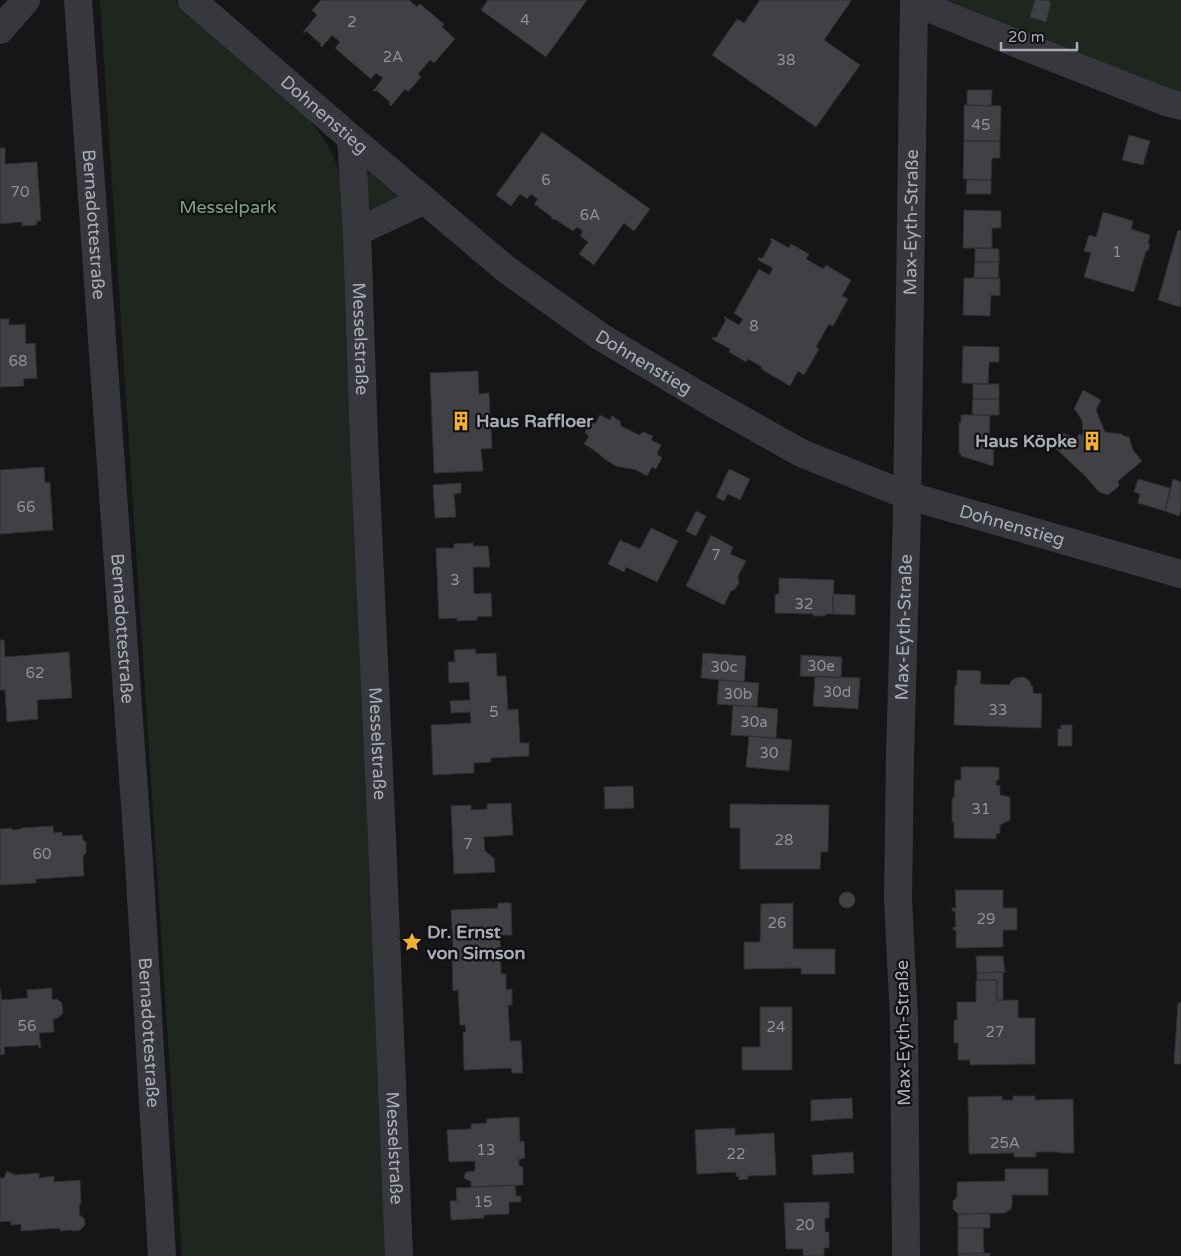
<svg xmlns="http://www.w3.org/2000/svg" width="1181" height="1256" font-family="'Varela Round',sans-serif">
  <rect width="100%" height="100%" fill="#161618"/>
  <path fill="#1e261f" d="M100,0H174L300,109C313,125 328,141 335,161C339,170 340,179 342,188L387,1256H182Z
    M948,0H1181V95L1100,66Z
    M370,173L398,196V200L373,210L371,209L366,176Z"/>
  <path fill="#404145" stroke="#303034" d="M321,0H409L417,7L420,4L444,24L442,27L455,39L434,63L430,60L418,74L421,77L408,92L405,89L391,106L389,104L390,102L376,90L374,92L373,91L383,78L376,73L371,79L335,48L340,42L332,35L322,47L320,45L321,44L306,31L304,33L303,32L317,15L312,10Z
    M488,0H587L546,57L481,10Z
    M760,0H849L851,1L824,40L860,65L816,127L712,55L737,19L744,23Z
    M1035,0H1046L1051,2L1046,22L1030,17Z
    M967,90H992L991,106L967,105Z
    M964,105L1001,106L1000,141H964Z
    M542,132L650,209L634,231L624,223L594,265L579,254L588,242L580,236L583,231L577,227L573,231L555,219L554,220L551,218L552,217L534,204L538,199L531,194L527,199L520,194L511,206L496,195Z
    M1129,135L1150,141L1143,165L1122,160Z
    M964,141H1000V158H992L991,180L963,179Z
    M0,148H5V164L37,162L41,221H37V225L22,226V222L0,224Z
    M967,180H991V194H966Z
    M964,210L1001,211V228H992V248H963Z
    M1103,212L1133,221L1131,229L1150,235L1148,243L1150,244L1148,251H1146L1134,292L1084,277L1091,253L1084,251L1089,235L1096,237Z
    M1178,230L1181,231V303L1180,307L1158,300Z
    M771,238L789,248L791,244L809,254L806,259L823,269L826,265L851,280L842,296L848,299L833,326L829,324L816,347L819,349L804,375L798,371L790,386L761,369L762,367L748,359L746,362L729,352L730,349L712,339L713,337L716,338L726,320L724,318L725,317L739,325L743,319L734,313L759,269L769,275L773,268L758,260L759,257L762,259L772,241L770,240Z
    M975,248L999,249V262H975Z
    M975,262H999L998,279L974,278Z
    M964,278H1000V296L991,295L990,316L963,315Z
    M0,319H9V325L25,324L26,344L35,343L37,378L23,379L24,386L0,387Z
    M963,346L999,347V362H989L988,384L962,383Z
    M478,371L479,394L489,393L492,448L481,449L483,471L434,473L430,373Z
    M973,384H999V399H973Z
    M1083,390L1101,400L1096,410L1105,432L1122,434L1124,436L1129,437L1133,450L1142,461L1118,481L1119,486L1108,495L1099,492L1086,477L1051,444L1059,432L1077,438L1079,434L1082,435L1083,431L1082,420L1076,411L1074,409Z
    M973,399H999V415H972Z
    M600,415L610,420L612,416L620,421L621,426L639,435L643,432L653,436L651,440L661,445L657,454L662,458L656,469L652,467L647,476L636,470L616,466L606,460L594,450L584,444L589,436L585,433L589,422L595,424Z
    M961,415H990L989,447L994,448L993,466L961,456V454H959V423H961Z
    M44,467L45,483L50,482L53,530L0,534V470Z
    M729,469L750,479L740,500L728,494L724,501L716,497Z
    M1138,479L1170,488L1165,511L1138,503L1140,494L1134,492Z
    M1173,479L1181,482V509L1179,516L1165,511Z
    M461,483V493L454,494L456,517L435,518L433,485Z
    M696,511L706,516L696,536L686,531Z
    M651,528L678,541L657,582L626,567L624,572L608,564L620,540L640,549Z
    M711,535L733,547L730,554L746,561L738,576L739,583L734,590L731,591L724,605L686,586Z
    M473,543V546H488L490,567H473L474,594L491,593L492,616L477,617V620L457,621V618L439,619L436,548H454V544Z
    M779,578L834,580L833,614H826L825,616H813V614L775,613V594H779Z
    M833,594L855,595V615L833,614Z
    M0,640H4L5,657L69,652L72,698L37,700L38,719L7,722L5,690H0Z
    M475,649L476,654L496,653L497,676H506L508,710L518,709L520,743H529V756L491,758V762L474,763V773L433,775L431,725L471,723L470,712L451,713L450,701L470,700L469,682L449,683L448,662H455L454,650Z
    M703,653L746,656L744,682L701,678Z
    M801,655L842,657L841,678L800,676Z
    M957,670L981,671L980,684L1009,685L1012,680L1016,678L1023,677L1027,679L1030,682L1031,686H1033V693L1042,694L1041,728L954,725L955,685H957Z
    M815,676L860,678L858,709L813,706Z
    M719,680L759,683L757,707L717,704Z
    M733,705L778,709L776,738L731,735Z
    M1061,725H1072V746H1058V729H1061Z
    M749,736L792,740L789,771L746,767Z
    M961,767H996L999,768V779L996,781V785L1000,786V795L1010,797V820L1000,825V833L996,834V839L954,838V822H952V798H954L955,780H961Z
    M633,786L634,808L605,809L604,787Z
    M511,803L513,835L484,837L485,851L494,858L495,872L454,874L451,806L471,805V810L487,809V804Z
    M730,804L829,805L828,852H821L820,869H740V828H730Z
    M53,826L54,833L62,832V836L82,835L83,840L86,842V853L83,856L84,876L36,879V883L0,885V829L11,828L12,830L21,829V828Z
    M955,890H1003V908H1017V930H1003V947L956,948V930H953V927H956L955,911H952V908H956Z
    M839 900a8 8 0 1 1 16 0a8 8 0 1 1-16 0Z
    M498,903H511L512,935H500L501,974H506V990L512,989V1005H508L510,1041H521L523,1073H512L511,1068L464,1070L463,1032H466L465,1025H460L458,990L453,991L452,956H457V948H453L451,910L498,908Z
    M793,903V949H835V974H801V968L744,969V942H760L761,904Z
    M976,956H1003L1005,972L977,973Z
    M1003,972V1000H997V980H977V973Z
    M977,980H997V1000H1018V1018H1035V1064L970,1065V1060H958V1043H954V1020H957V1002H976V982Z
    M0,988L2,1000L28,998L27,990L52,988V1000L57,999L62,1003L63,1013L58,1018L53,1019L54,1032L39,1033L41,1047L39,1048L38,1045L4,1047L5,1054L0,1055Z
    M1178,1003H1181V1064H1174Z
    M760,1007H792V1070H742V1047H760Z
    M1002,1096V1100H1013V1096H1035V1100L1073,1099L1074,1153H1060V1152H1036V1157H1014V1153L969,1154L968,1097Z
    M852,1098L853,1118L811,1121V1100Z
    M519,1117L520,1142L524,1141L525,1158L519,1159V1166L523,1167V1185L471,1187V1181L465,1179L464,1176L466,1172L475,1171V1161L449,1162L447,1130L471,1129V1124L487,1123L486,1119Z
    M735,1128V1135L774,1133L776,1175L748,1176V1179L739,1180V1176L736,1177V1172L697,1174L695,1130Z
    M853,1152L854,1173L813,1175L812,1155Z
    M1005,1169H1048V1195H1012V1205L1011,1209L1005,1213L958,1214L953,1209V1201L957,1197V1182L1005,1181Z
    M7,1171L15,1175L39,1173V1178L54,1176V1182L80,1180L81,1204H79L80,1216L84,1218L85,1225L80,1230L73,1231V1230L60,1231V1228L21,1231V1224L11,1225V1221L0,1222V1178H4Z
    M515,1185L516,1196H521V1202H509V1214L484,1215V1218L451,1220L450,1201H457L456,1188Z
    M829,1202V1218H825V1232H829V1248H824V1256H803V1249H786L784,1203Z
    M990,1213V1228H958V1214Z
    M958,1228H983L984,1253L958,1254Z
    M990,1253V1256H958V1254Z"/>
  <g fill="none" stroke-linecap="round" stroke-linejoin="round">
    <g stroke="#37383d" stroke-width="28">
      <path id="s1" d="M78,0L139,861L162,1256"/>
      <path id="s2" d="M192,0L351,138L507,270L601,337L707,400L801,453L906,495L1181,574"/>
      <path d="M914,2L980,29L1166,102L1181,106"/>
      <path d="M0,30L26,0"/>
      <path id="s3" d="M351,138L357,232L364,442L382,839L399,1256"/>
      <path d="M357,232L424,200"/>
      <path id="s4" d="M906,1256L904,1019L898,899L900,755L907,513L914,0"/>
    </g>
  </g>
  <defs>
    <symbol id="building-bare" viewBox="-9 -9 18 18"><path d="M-4-6H4V6H1V3H-1V6H-4ZM-2.5-4.3h1.7v1.8h-1.7ZM.8-4.3h1.7v1.8H.8ZM-2.5-1h1.7V.8h-1.7ZM.8-1h1.7V.8H.8Z" fill="#f2b134" stroke="#111113" stroke-width="2.5" paint-order="stroke"/></symbol>
    <symbol id="sight-bare" viewBox="-9 -9 18 18"><path d="M0-6L1.8-2.2L6-1.7L2.9 1.2L3.7 5.4L0 3.3L-3.7 5.4L-2.9 1.2L-6-1.7L-1.8-2.2Z" fill="#f2b134" stroke="#111113" stroke-width="2.5" paint-order="stroke"/></symbol>
  </defs>
  <g fill-rule="evenodd">
    <use href="#building-bare" x="447" y="407" width="28" height="28"/>
    <use href="#building-bare" x="1078" y="427" width="28" height="28"/>
    <use href="#sight-bare" x="398" y="928" width="28" height="28"/>
  </g>
  <g text-anchor="middle" stroke-width="4.5" stroke-linejoin="round" paint-order="stroke">
    <g font-size="15" fill="#8e929b">
      <text x="525" y="25">4</text>
      <text x="352" y="27">2</text>
      <text x="393" y="62">2A</text>
      <text x="786" y="65">38</text>
      <text x="981" y="130">45</text>
      <text x="546" y="185">6</text>
      <text x="20" y="197">70</text>
      <text x="590" y="220">6A</text>
      <text x="1117" y="257">1</text>
      <text x="754" y="331">8</text>
      <text x="18" y="366">68</text>
      <text x="26" y="512">66</text>
      <text x="716" y="560">7</text>
      <text x="455" y="585">3</text>
      <text x="804" y="609">32</text>
      <text x="821" y="671">30e</text>
      <text x="724" y="672">30c</text>
      <text x="35" y="678">62</text>
      <text x="837" y="697">30d</text>
      <text x="738" y="699">30b</text>
      <text x="998" y="715">33</text>
      <text x="494" y="717">5</text>
      <text x="754" y="727">30a</text>
      <text x="769" y="758">30</text>
      <text x="981" y="814">31</text>
      <text x="784" y="845">28</text>
      <text x="468" y="849">7</text>
      <text x="42" y="859">60</text>
      <text x="986" y="924">29</text>
      <text x="777" y="928">26</text>
      <text x="27" y="1031">56</text>
      <text x="776" y="1032">24</text>
      <text x="995" y="1037">27</text>
      <text x="1005" y="1148">25A</text>
      <text x="486" y="1155">13</text>
      <text x="736" y="1159">22</text>
      <text x="483" y="1207">15</text>
      <text x="805" y="1230">20</text>
    </g>
    <g font-size="18" fill="#a8adb8" stroke="#111113">
      <text dy="6" stroke="none"><textPath href="#s2" startOffset="175">Dohnenstieg</textPath></text>
      <text dy="6" stroke="none"><textPath href="#s4" startOffset="1034">Max-Eyth-Straße</textPath></text>
      <text dy="6" stroke="none"><textPath href="#s1" startOffset="225">Bernadottestraße</textPath></text>
      <text dy="6" stroke="none"><textPath href="#s3" startOffset="201">Messelstraße</textPath></text>
      <text dy="6" stroke="none"><textPath href="#s2" startOffset="580">Dohnenstieg</textPath></text>
      <text dy="6" stroke="none"><textPath href="#s2" startOffset="985">Dohnenstieg</textPath></text>
      <text dy="6" stroke="none"><textPath href="#s1" startOffset="630">Bernadottestraße</textPath></text>
      <text dy="6" stroke="none"><textPath href="#s4" startOffset="629">Max-Eyth-Straße</textPath></text>
      <text dy="6" stroke="none"><textPath href="#s3" startOffset="606">Messelstraße</textPath></text>
      <text dy="6" stroke="none"><textPath href="#s1" startOffset="1035">Bernadottestraße</textPath></text>
      <text transform="translate(903 1033) rotate(-91)" y="6">Max-Eyth-Straße</text>
      <text dy="6" stroke="none"><textPath href="#s3" startOffset="1011">Messelstraße</textPath></text>
    </g>
    <g font-size="18" fill="#7fa381" stroke="#111113">
      <text x="228" y="213">Messelpark</text>
    </g>
    <g font-size="18" font-weight="bold" fill="#a8adb8" stroke="#111113" text-anchor="start">
      <text x="476" y="427">Haus Raffloer</text>
      <text x="1077" y="447" text-anchor="end">Haus Köpke</text>
      <text x="427" y="938">Dr. Ernst<tspan x="427" dy="21">von Simson</tspan></text>
    </g>
  </g>
  <path d="M1001 42v8h76v-8" fill="none" stroke="#a8adb8" stroke-width="2.5"/>
  <text x="1008" y="42" font-size="15" fill="#a8adb8" stroke="#111113" stroke-width="4" paint-order="stroke">20 m</text>
</svg>
